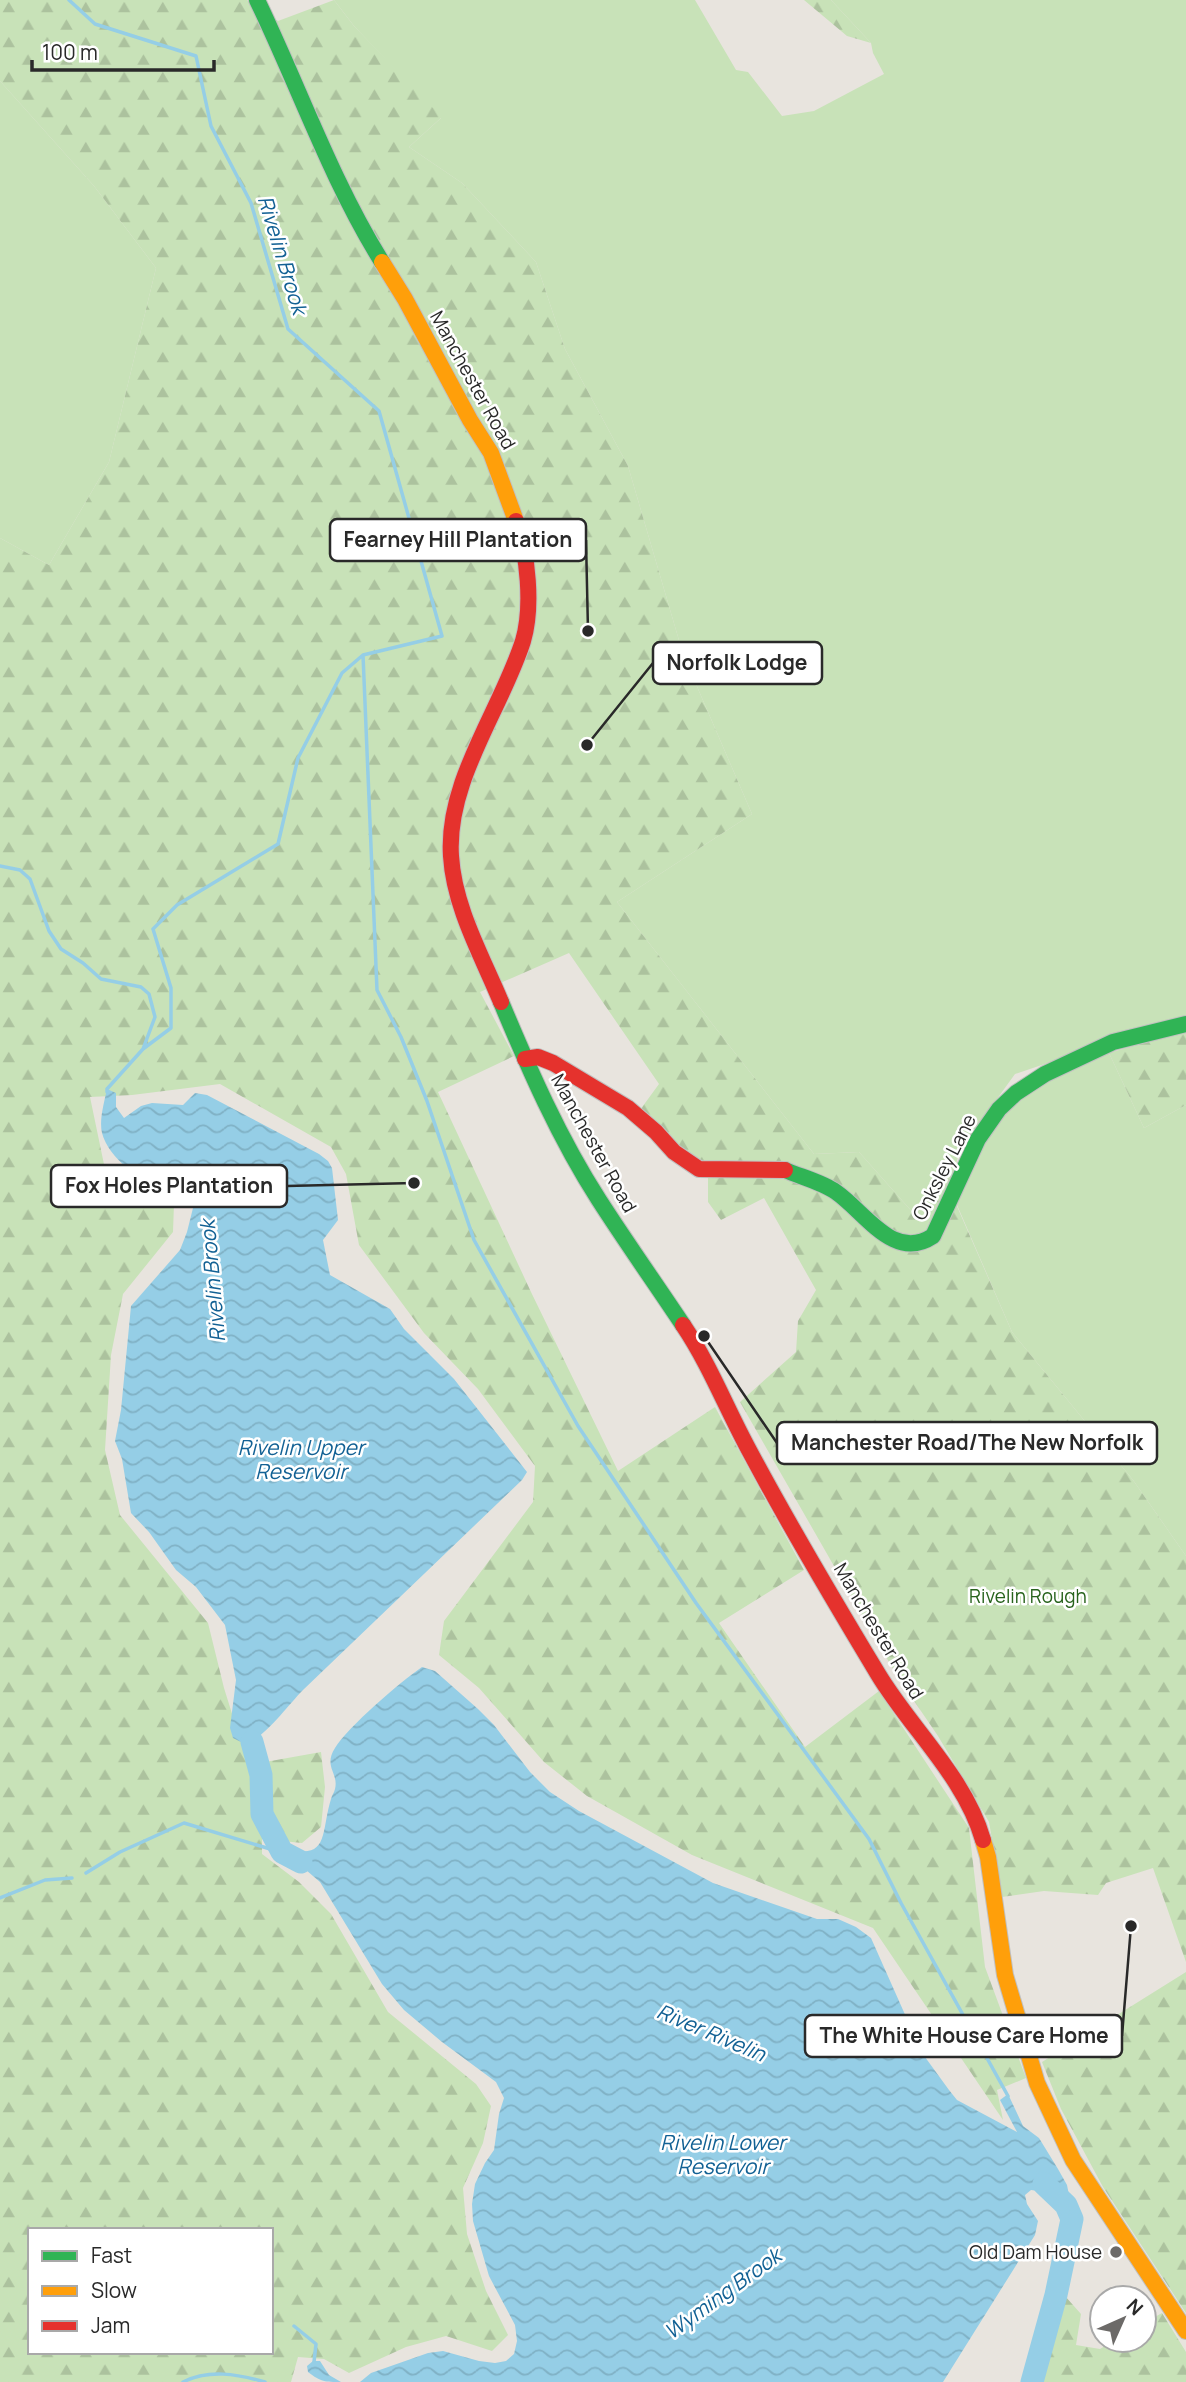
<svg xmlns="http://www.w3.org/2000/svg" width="1186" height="2382" font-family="Manrope,sans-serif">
  <defs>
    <pattern id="forest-firs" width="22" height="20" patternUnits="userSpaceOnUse" patternTransform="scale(1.75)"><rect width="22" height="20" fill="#c8e2b8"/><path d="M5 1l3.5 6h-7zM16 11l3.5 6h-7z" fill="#acc29e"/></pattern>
    <pattern id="water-waves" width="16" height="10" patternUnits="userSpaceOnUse" patternTransform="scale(1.75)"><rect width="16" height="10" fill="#95cee6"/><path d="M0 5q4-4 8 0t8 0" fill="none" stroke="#80b1c5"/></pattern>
  </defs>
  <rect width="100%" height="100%" fill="#e8e4de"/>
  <path fill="#c8e2b8" d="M334,0H695L736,70L748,72L782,116L814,111L884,74L873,53L871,43L831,0H1186V1016L1015,1074L960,1150L949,1188L915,1215L859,1152L814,1154L617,902L752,814L683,654L628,466L565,349L536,262L462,183L409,147L441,118L354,26Z
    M0,81L94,186L156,268L109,462L49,565L0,538Z
    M1109,1053L1144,1128L1186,1105V1556L1133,1480L1012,1332L957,1205L979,1148L1017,1096Z"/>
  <path fill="url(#forest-firs)" fill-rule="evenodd" d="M0,0H247L278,21L334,0L354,26L442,117L409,147L462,183L536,262L565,349L628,466L683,654L752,814L617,902L814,1154L859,1152L915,1215L949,1188L1012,1332L1133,1480L1186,1556V1962L1153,1868L1106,1883L1098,1895L1044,1891L1002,1897L989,1822L938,1736L897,1676L740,1402L796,1352L798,1321L816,1290L764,1198L721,1220L708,1202V1164L682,1150L640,1110L659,1084L569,953L480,992L514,1056L438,1092L531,1292L618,1471L715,1407L804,1570L719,1623L805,1747L879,1691L969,1828L985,1967L1026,2078L997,2090L1003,2120L873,1928L692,1855L587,1796L544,1762L479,1688L439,1655L444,1621L533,1502L535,1466L478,1389L424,1333L359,1245L346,1174L331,1147L220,1084L132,1095L90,1097L106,1174L174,1204L173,1232L123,1294L111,1355L105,1450L120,1515L208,1623L224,1688L248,1765L321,1752L325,1787L321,1827L302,1843L262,1839V1854L299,1882L331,1914L388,2012L476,2084L491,2106L483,2143L463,2188L467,2234L486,2291L508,2335L492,2351L446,2336L406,2347L349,2373L324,2359L298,2357L291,2382H0V538L49,565L109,462L156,268L94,186L0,81ZM30,2230H271V2352H30Z
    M804,0H831L871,43L847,36Z
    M1186,1030V1105L1144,1128L1109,1053Z
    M1186,1972V2313L1103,2187L1061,2109L1042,2062Z
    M1065,2296L1081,2314L1076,2345L1100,2349L1115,2340H1144V2323L1162,2313L1186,2352V2382H1041Z"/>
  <path fill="url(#water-waves)" d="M107,1089L116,1093V1107L124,1118L141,1106L152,1103L183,1105L195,1093L207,1095L319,1154L328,1161L332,1168L338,1220L323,1240L330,1275L390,1309L404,1329L454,1379L527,1472L522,1480C449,1550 376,1620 303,1690C288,1705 264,1739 245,1744L233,1738L230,1728L236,1680L225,1625L196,1587L176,1570L149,1532L131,1513L122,1459L115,1441L121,1410L131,1306L180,1250L187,1232L195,1200L194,1189L186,1182C156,1196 110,1163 102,1133C99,1120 104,1103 107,1089Z
    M422,1667L435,1671L478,1709L494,1725L530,1772L550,1792L579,1811L713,1883L817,1919H838L856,1927L871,1938L915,2037L925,2057L949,2090L957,2100L1017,2132L1000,2100L1008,2094L1023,2126L1039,2138L1058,2169L1067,2185L1070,2200L1061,2211L1038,2191L1031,2190L1025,2195L1027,2204L1038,2221L1035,2235L943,2382H360L371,2373L428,2353L443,2351L479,2361L495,2363L506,2361L514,2354L517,2341L515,2325L489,2276L473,2221L472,2204L475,2184L485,2163L494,2150L499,2114L504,2098L496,2082L442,2042L404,2010L382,1984L320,1882L306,1870L277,1856L278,1846C331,1864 320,1834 331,1799C332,1795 334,1793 335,1789C339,1773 323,1767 335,1748C348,1727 400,1682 422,1667Z
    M313,2361H320L329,2375L341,2382C325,2382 321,2382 308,2372L307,2366Z"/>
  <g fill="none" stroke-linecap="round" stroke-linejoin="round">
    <path stroke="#95cee6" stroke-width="3.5" d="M69,0L95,24L196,56L211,126L251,203L288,329L379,411L442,636L363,655L342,673L298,758L278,844L177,905L153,929L171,988V1028L143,1049L107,1089V1092
      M363,655L377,990L401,1037L427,1101L474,1240L578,1426L696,1603L869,1839L901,1903L1008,2096
      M0,866L20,870L30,879L49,931L61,949L83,963L101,979L141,987L149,994L155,1017L143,1049
      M86,1873L120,1852L184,1823L280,1852
      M0,1898L45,1880L72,1878
      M294,2326L316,2344L314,2362
      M183,2382C209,2369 237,2374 265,2382"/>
    <path stroke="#95cee6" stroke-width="23" d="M252,1742L261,1775L262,1814L282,1852L301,1862
      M1032,2382L1056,2295L1072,2219L1066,2205L1044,2184"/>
    <defs>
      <path id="fast" d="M257,0C299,87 331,180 382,262
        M501,1002C529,1069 559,1138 599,1200C626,1242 655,1283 683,1325
        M785,1170C801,1177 822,1182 836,1192C866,1213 894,1262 933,1236L978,1139L999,1109L1016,1093L1045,1074L1113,1042L1186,1024"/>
      <path id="slow" d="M382,262L405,299L470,420L491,453L516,521
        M983,1840L988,1857L1005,1975L1037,2083L1073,2160L1186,2331"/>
      <path id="jam" d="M501,1002C482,956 454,907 451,856C446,781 501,710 523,641C533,607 528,554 516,521
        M525,1059L538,1057L553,1063L628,1108L656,1132L674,1152L699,1169L785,1170
        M683,1325C710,1365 727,1410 750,1452C790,1527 834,1601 878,1674C911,1729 965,1777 983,1840"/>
    </defs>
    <use href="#fast" stroke="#c1c0c0" stroke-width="18"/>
    <use href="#slow" stroke="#c1c0c0" stroke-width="18"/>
    <use href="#jam" stroke="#c1c0c0" stroke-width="18"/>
    <use href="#fast" stroke="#30b455" stroke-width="16"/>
    <use href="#slow" stroke="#ff9f0a" stroke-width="16"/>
    <use href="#jam" stroke="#e5322d" stroke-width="16"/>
  </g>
  <circle fill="#6c6a68" stroke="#fff" stroke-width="2.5" cx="1116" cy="2252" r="7"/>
  <g text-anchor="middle" stroke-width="5" stroke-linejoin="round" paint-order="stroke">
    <g font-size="19" fill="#292929" stroke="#fff">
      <text transform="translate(473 380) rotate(61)" y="7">Manchester Road</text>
      <text transform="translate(594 1143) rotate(61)" y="7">Manchester Road</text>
      <text transform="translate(944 1167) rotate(-63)" y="7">Onksley Lane</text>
      <text transform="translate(879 1631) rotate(59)" y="7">Manchester Road</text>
    </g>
    <g font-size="19" fill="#27631c" stroke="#fff">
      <text x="1028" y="1603">Rivelin Rough</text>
    </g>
    <g font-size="19" fill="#292929" stroke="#fff" text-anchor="end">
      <text x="1102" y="2259">Old Dam House</text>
    </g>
    <g font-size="21" font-style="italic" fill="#126194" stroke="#fff">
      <text transform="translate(282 255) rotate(73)" y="7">Rivelin Brook</text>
      <text transform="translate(213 1281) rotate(-95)" y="7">Rivelin Brook</text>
      <text x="301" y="1455">Rivelin Upper<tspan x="301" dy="24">Reservoir</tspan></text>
      <text transform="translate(711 2033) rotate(23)" y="7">River Rivelin</text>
      <text x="723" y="2150">Rivelin Lower<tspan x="723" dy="24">Reservoir</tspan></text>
      <text transform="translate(723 2294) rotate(-36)" y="7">Wyming Brook</text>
    </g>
  </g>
  <path fill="none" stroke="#292929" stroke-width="2.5" d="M588 631L586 540M587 745L653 663M414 1183L287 1186M704 1336L777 1443M1131 1926L1122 2036"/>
  <g fill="#292929" stroke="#fff" stroke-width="2.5">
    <circle cx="588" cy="631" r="7"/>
    <circle cx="587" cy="745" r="7"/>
    <circle cx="414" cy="1183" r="7"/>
    <circle cx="704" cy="1336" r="7"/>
    <circle cx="1131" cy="1926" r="7"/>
  </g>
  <g fill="#fff" stroke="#292929" stroke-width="2.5">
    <rect x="330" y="519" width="256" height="42" rx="7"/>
    <rect x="653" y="642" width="169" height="42" rx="7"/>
    <rect x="51" y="1165" width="236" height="42" rx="7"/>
    <rect x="777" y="1422" width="380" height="42" rx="7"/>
    <rect x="805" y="2015" width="317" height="42" rx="7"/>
  </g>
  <g font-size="21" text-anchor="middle" font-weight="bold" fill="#292929">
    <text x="458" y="547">Fearney Hill Plantation</text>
    <text x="737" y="670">Norfolk Lodge</text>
    <text x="169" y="1193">Fox Holes Plantation</text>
    <text x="967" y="1450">Manchester Road/The New Norfolk</text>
    <text x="964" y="2043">The White House Care Home</text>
  </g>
  <rect x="28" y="2228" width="245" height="126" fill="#ffffff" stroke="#a9a9a9" stroke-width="2"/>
  <rect x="42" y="2251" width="35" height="10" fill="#30b455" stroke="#a9a9a9" stroke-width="2"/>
  <text x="91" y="2263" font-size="21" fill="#292929">Fast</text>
  <rect x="42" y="2286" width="35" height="10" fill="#ff9f0a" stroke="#a9a9a9" stroke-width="2"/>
  <text x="91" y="2298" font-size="21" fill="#292929">Slow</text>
  <rect x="42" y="2321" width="35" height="10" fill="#e5322d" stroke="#a9a9a9" stroke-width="2"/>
  <text x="91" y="2333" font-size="21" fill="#292929">Jam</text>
  <g transform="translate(1123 2319) rotate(45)"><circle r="33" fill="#ffffff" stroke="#a9a9a9" stroke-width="2"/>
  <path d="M0-5L12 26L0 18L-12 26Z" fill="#6c6a68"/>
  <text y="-10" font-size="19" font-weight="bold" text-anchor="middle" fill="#292929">N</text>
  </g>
  <path d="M32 60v10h182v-10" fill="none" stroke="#292929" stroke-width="3.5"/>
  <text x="42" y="60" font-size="21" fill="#292929" stroke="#ffffff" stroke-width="5" paint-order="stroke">100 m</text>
</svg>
